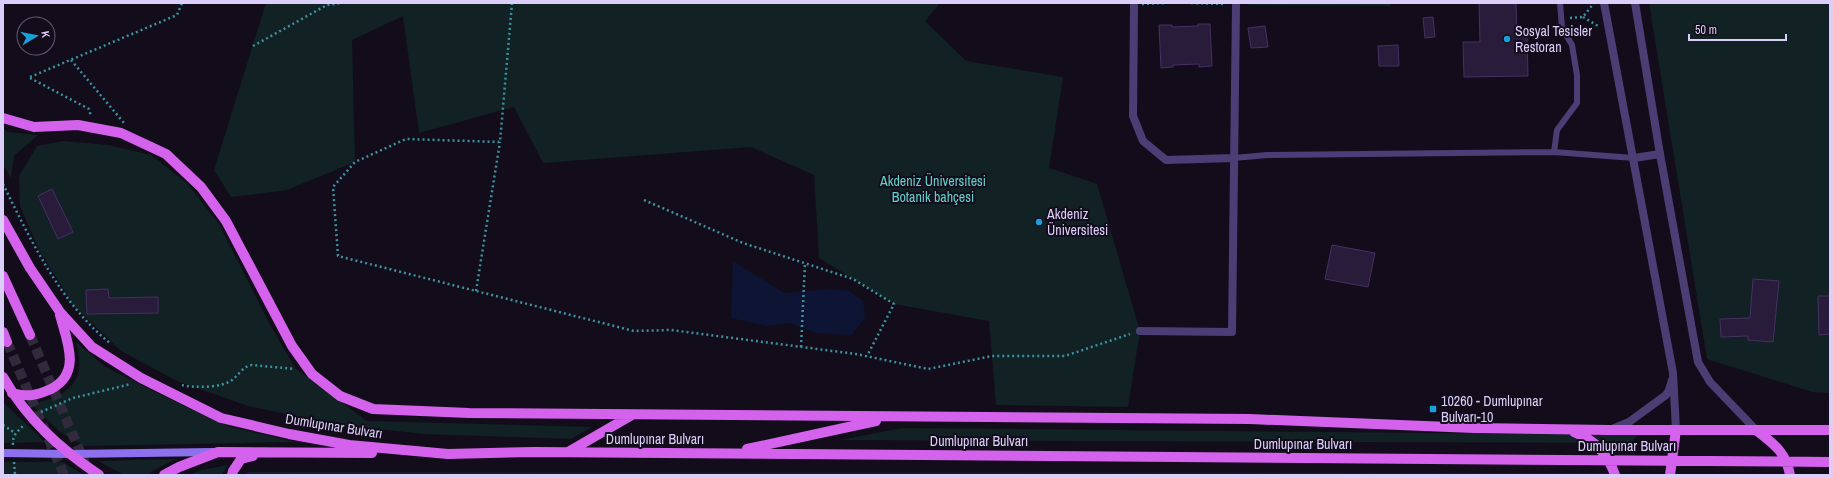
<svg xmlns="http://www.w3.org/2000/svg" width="1833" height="478" font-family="'Archivo Narrow',sans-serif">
  <rect width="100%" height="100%" fill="#130d1b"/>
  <path fill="#112124" d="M266,3H940L925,21L966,61L1063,77L1049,168L1097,184L1140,331L1128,407L996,405L989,321L894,304L819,258L814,175L751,147L543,163L514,107L419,133L403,16L352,40L355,162L287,190L231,197L214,170Z
    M1248,3H1391V6L1248,5Z
    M1649,3H1830V393L1812,392L1707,359Z
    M3,129L9,132L38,135L14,156L11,178L3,165Z
    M63,141L108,145L151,155L187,183L219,224L268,321L295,368L367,421L592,427L571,439L424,434L340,425L248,406L177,381L121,351L74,306L39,250L20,206L19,176L37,146Z
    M76,342L104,366L151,390L227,426L296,442L84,446L60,432L31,404C67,397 88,382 76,342Z
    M3,402L5,404L45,442L3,443Z
    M902,428L1637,435L1632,443L840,440Z
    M176,459L152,471L148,475H124L98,461Z
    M3,462H63L84,475H3Z
    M228,465L221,475H189L202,470Z
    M248,472L1609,473V475H246Z"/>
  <path fill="#0e1434" d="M733,261L784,293L831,289L850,291L863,301L865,318L851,335L816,333L790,323L766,326L731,318Z"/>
  <path fill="#281c3a" stroke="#453063" d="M1479,3H1516L1517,36H1527L1528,76L1464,77L1463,42H1480Z
    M1433,17L1435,37L1425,38L1423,18Z
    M1198,24H1210L1212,66L1199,67V64L1173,65V67L1161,68L1159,25H1172V27L1198,26Z
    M1265,26L1268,47L1251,48L1248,28Z
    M1398,45L1399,66H1379L1378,46Z
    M52,189L73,232L58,239L38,196Z
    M1332,245L1375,253L1368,287L1325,279Z
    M1753,279L1779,281L1773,342L1748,340V336L1721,337L1720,319L1750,318Z
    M108,289L109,298L158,297V313L87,314L86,290Z
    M1818,296H1830V334L1819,335Z"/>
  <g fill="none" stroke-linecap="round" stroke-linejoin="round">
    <path stroke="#312a3c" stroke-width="10" stroke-dasharray="10 5" stroke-linecap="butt" d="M30,335L90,475
      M7,342L64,475"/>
    <path stroke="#3a92a0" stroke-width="2.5" stroke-dasharray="2 3" stroke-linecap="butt" d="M512,3L500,142L406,139L355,162L333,187L338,256L634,331L671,330L856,354L928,369L992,356H1065L1130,334
      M1191,3L1226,4
      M1142,4L1166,3
      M1583,17L1598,26
      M1570,18L1583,17L1594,3
      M253,46L327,5L342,3
      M71,60L124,123
      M30,77L177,15L182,3
      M30,78L89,109L91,117
      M3,184C31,241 61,304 111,344
      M644,200L743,243L853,279L894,304L867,356
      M476,291L500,142
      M801,347L805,263
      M182,385C194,388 222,388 232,380C239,375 243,366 252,365L295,369
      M41,412L73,398L131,384
      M3,425L15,433
      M13,445C12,435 18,431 24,425
      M14,462L15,475"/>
    <path stroke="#4b3e75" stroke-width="6" d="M1554,152L1557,130L1577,103V75L1572,45L1562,28L1560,3
      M1234,158L1267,155L1554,152L1634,158"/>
    <path stroke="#4b3e75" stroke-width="8" d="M1134,6L1133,116L1143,141L1166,160L1234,158
      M1634,158L1660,154
      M1140,331L1232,332L1236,5"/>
    <path stroke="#4b3e75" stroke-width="8" d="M1604,3L1673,373L1676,430
      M1635,3L1660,154L1698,362L1710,382L1756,430
      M1612,429L1629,422L1666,395L1669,390L1672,380"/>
    <path stroke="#8d70ee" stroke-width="8" d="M3,453L69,454L213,452"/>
    <path stroke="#d562ec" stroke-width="10" d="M3,118L34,127L78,125L121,133L166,154L201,187L226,221L292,346L312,374L340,396L373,409L469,413L1250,419L1474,428L1608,430H1830
      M3,220L30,268L60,312L92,347L141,378L221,418L289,434L349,445L448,454L534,452L1830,462
      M3,276L30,335
      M3,332L7,342
      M3,377C27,419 59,448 99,475
      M12,393C29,397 35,396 51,389C82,373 67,341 60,315
      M1756,430C1773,443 1786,452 1790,475
      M1574,432C1595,440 1608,454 1615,475
      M747,449L876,421
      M568,452L632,415
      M164,475L179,467L218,452L372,453
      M232,475L233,471L241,459L253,456
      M1670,475L1676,430"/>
  </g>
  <g fill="#1a9fd9" stroke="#130d1b" stroke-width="1.5">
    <circle cx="1507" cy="39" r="4"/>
    <circle cx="1039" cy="222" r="4"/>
    <rect x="1429" y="405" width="8" height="8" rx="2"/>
  </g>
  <g text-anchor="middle" stroke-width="4" stroke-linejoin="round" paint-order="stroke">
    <g font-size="14" fill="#dbcef9" stroke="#130d1b" text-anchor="start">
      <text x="1515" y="36">Sosyal Tesisler<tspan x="1515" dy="16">Restoran</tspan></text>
      <text x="1047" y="219">Akdeniz<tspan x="1047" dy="16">Üniversitesi</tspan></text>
      <text x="1441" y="406">10260 - Dumlupınar<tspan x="1441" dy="16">Bulvarı-10</tspan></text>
    </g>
    <g font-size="14" fill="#63cfca" stroke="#130d1b">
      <text x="933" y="186">Akdeniz Üniversitesi<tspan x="933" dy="16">Botanik bahçesi</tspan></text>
    </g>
    <g font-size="14" fill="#dbcef9" stroke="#130d1b">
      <text transform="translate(334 426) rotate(9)" y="5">Dumlupınar Bulvarı</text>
      <text x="655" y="444">Dumlupınar Bulvarı</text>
      <text x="979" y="446">Dumlupınar Bulvarı</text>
      <text x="1303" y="449">Dumlupınar Bulvarı</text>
      <text x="1627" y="451">Dumlupınar Bulvarı</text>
    </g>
  </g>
  <rect width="1833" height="478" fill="none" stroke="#dbcef9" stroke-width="8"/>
  <g transform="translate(36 36) rotate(80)"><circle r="19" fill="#130d1b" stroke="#635a74"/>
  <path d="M0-3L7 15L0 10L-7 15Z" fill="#1a9fd9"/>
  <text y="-6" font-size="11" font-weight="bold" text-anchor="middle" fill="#dbcef9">K</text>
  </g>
  <path d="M1689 34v6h97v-6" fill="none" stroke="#dbcef9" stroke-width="2"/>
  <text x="1695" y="34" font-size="12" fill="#dbcef9" stroke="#130d1b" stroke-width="3" paint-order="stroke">50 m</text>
</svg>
